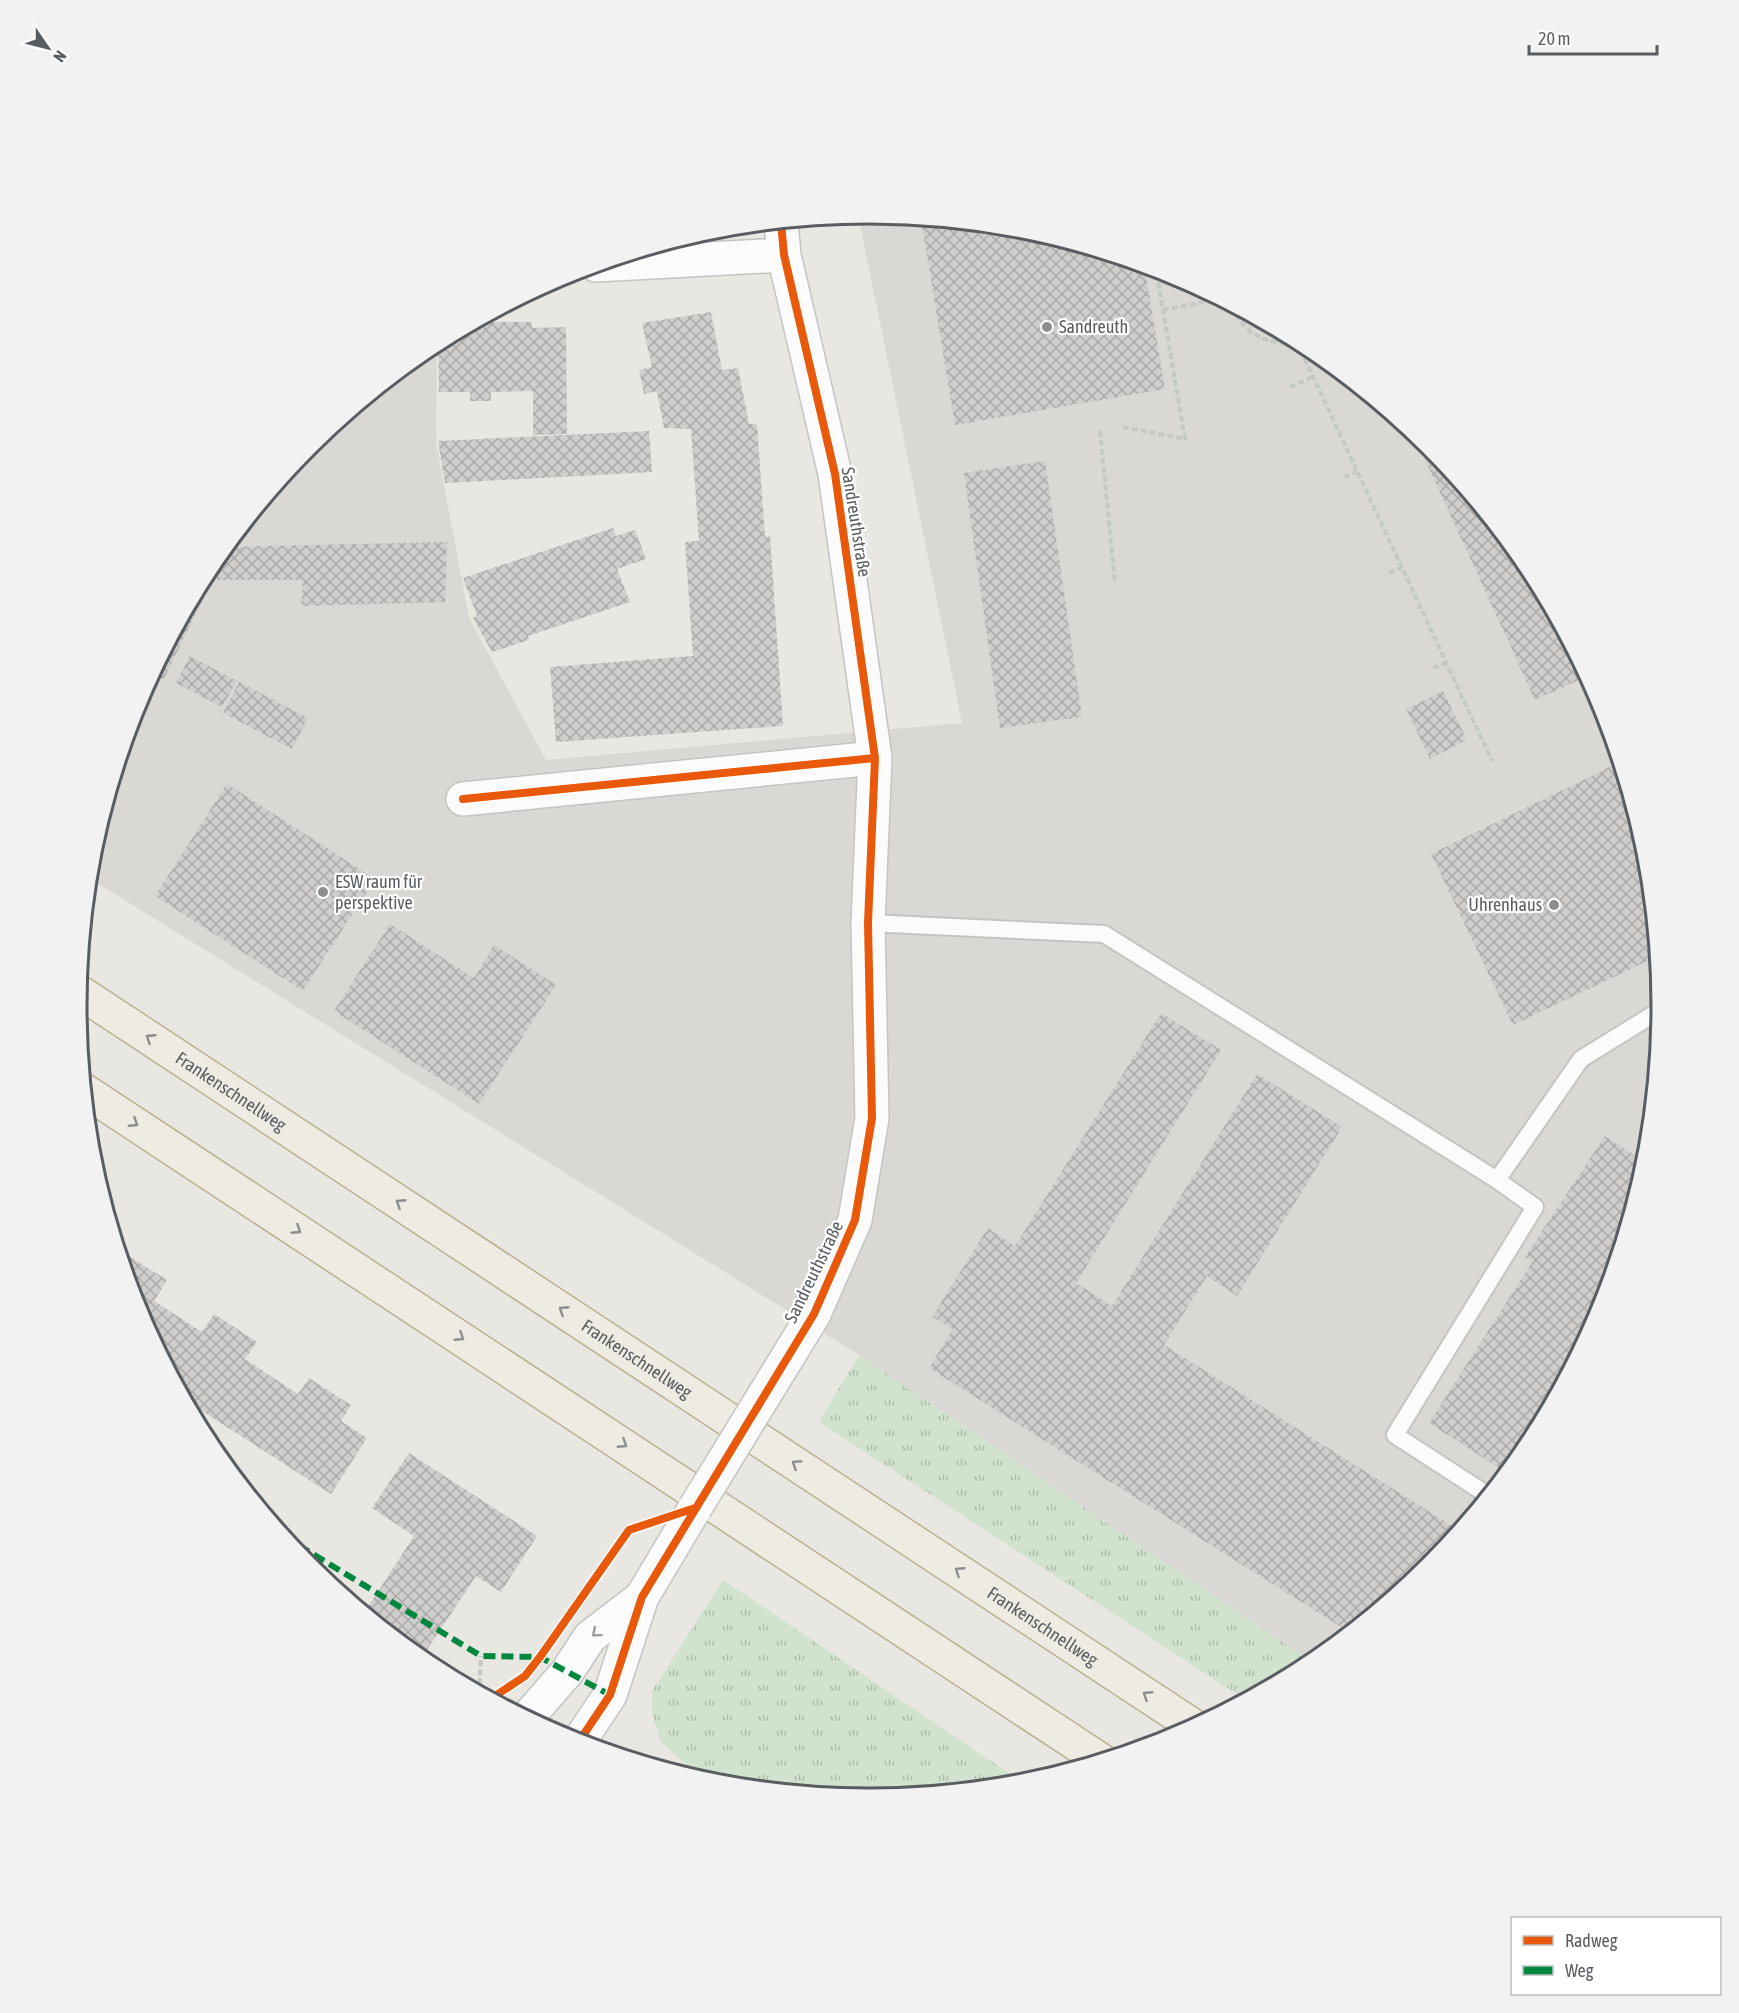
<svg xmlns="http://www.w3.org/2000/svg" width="1739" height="2013" font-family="'Asap Condensed',sans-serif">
  <defs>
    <pattern id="grass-tufts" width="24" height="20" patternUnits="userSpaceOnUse" patternTransform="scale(1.5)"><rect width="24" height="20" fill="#d1e3cf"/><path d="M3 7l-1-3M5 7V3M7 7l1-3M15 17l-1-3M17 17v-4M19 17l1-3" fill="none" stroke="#adbbab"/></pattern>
    <pattern id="building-cross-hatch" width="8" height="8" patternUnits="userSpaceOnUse" patternTransform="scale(1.5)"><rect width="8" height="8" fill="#cfcecc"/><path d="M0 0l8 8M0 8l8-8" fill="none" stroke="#abaaa9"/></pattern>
  </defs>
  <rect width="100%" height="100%" fill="#e8e7e2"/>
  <path fill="#d9d8d4" d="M870,214L1025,229L1173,274L1310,347L1430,446L1529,566L1602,703L1647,852L1662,1006L1647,1162L1602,1310L1529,1447L1430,1567L1313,1663L859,1355L89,878L92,851L137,703L210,566L309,446L437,343L436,443L469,618L546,760L962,723L858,215Z"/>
  <path fill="url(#grass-tufts)" d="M859,1355L1313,1663L1246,1700L819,1422Z
    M723,1580L1025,1784L869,1799L706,1782L661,1742L652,1715V1691Z"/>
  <path fill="url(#building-cross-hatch)" d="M921,219L1025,229L1144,265L1165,389L955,425Z
    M711,312L722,370L738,368L749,424H757L765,537L770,536L783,726L556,742L550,667L693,656L685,542L699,541L691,429L664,428L657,391L644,394L639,370L652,367L642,323Z
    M476,322H532V328L566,327L567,434L533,435V391L491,392V401H470V392H439L438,342Z
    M649,431L652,472L445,483L438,441Z
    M1412,431L1430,446L1529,566L1588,676L1535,700Z
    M1045,461L1082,717L1000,728L964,473Z
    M613,528L616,536L635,530L646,559L617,569L630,602L528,636L529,640L492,652L473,618L477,616L463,578Z
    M447,542L445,602L301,606L303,580H212L164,679L152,674L210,566L225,547Z
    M190,656L237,681L222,707L176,683Z
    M239,682L308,718L292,749L223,713Z
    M1443,691L1467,740L1430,759L1406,709Z
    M1620,762L1647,852L1658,956L1513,1025L1431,854Z
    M227,784L375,879L303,991L155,896Z
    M390,924L474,978L494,945L556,985L479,1104L334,1011Z
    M1161,1013L1221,1050L1076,1283L1112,1306L1257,1074L1342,1127L1237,1296L1207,1276L1164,1345L1460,1531L1430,1567L1351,1633L929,1368L953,1329L932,1317L988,1228L1015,1246Z
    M1605,1136L1647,1163L1602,1310L1529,1447L1507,1473L1429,1423L1533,1261L1525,1257Z
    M121,1251L167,1280L154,1301L202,1332L214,1314L257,1342L245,1359L298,1394L309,1378L351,1405L341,1421L367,1438L331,1494L185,1400L137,1310Z
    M409,1453L537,1536L501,1592L476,1576L421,1659L364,1613L414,1536L372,1508Z"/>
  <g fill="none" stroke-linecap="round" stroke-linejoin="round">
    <defs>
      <path id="service" d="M868,923L1104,934L1497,1180L1535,1207L1395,1435L1489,1496
        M1497,1180L1581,1059L1662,1009"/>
      <path id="minor" d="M781,222L784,255L835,474L875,758L868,923L872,1118L855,1220L814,1314
        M596,265L784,255
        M463,799L875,758
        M527,1718L567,1672L590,1637L642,1597
        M578,1743L610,1695L642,1597L695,1508"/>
      <g id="trunk">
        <path id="s1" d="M78,991L1195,1727"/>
        <path d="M85,1091L1102,1761"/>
      </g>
    </defs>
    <use href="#service" stroke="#c4c4c3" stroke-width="20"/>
    <use href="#minor" stroke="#c4c4c3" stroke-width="36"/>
    <use href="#trunk" stroke="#bab194" stroke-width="36"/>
    <path stroke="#c5c9c6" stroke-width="4" stroke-dasharray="6 3" stroke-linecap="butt" d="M1233,306C1242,335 1271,347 1298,341
      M1163,310L1220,299
      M1297,342L1492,761
      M1290,387L1312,377
      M1123,427L1185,439L1156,269
      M1100,431L1115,583
      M1344,477L1357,472
      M1389,573L1401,568
      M1433,668L1446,663
      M479,1693L481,1656"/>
    <use href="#service" stroke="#fcfbfb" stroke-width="16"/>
    <use href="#minor" stroke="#fcfbfb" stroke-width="33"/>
    <use href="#trunk" stroke="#eeece2" stroke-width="33"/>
    <defs>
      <path id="minor-bridge" d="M695,1508L814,1314"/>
    </defs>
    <use href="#minor-bridge" stroke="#c4c4c3" stroke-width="36" stroke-linecap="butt"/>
    <use href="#minor-bridge" stroke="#fcfbfb" stroke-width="33"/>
    <path stroke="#00873e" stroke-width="6" stroke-dasharray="12 6" stroke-linecap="butt" d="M283,1536L481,1656L540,1657L610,1695"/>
    <defs>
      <path id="cycleway" d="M463,799L875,758
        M493,1700L495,1696L525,1676L540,1657L629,1530L695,1508
        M578,1743L610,1695L642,1597L814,1314L855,1220L872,1118L868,923L875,758L835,474L784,255L781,222"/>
    </defs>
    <use href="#cycleway" stroke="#fff" stroke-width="11"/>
    <use href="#cycleway" stroke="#e8590c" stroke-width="8"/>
  </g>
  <defs><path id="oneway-chevron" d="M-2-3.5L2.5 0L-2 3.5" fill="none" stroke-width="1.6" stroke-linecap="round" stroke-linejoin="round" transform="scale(1.5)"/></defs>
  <g stroke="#8d8e8e">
    <use href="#oneway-chevron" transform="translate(150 1038) rotate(-147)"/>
    <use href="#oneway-chevron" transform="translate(134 1123) rotate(33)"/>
    <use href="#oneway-chevron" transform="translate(400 1203) rotate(-147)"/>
    <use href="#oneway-chevron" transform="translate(297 1230) rotate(33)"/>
    <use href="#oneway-chevron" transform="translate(563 1310) rotate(-147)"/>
    <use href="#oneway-chevron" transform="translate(460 1337) rotate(33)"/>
    <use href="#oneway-chevron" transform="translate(623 1444) rotate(33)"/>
    <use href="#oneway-chevron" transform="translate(796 1464) rotate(-147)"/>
    <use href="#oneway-chevron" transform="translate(959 1571) rotate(-147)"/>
    <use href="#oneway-chevron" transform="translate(1147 1695) rotate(-147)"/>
  </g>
  <use stroke="#9a9c9e" href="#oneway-chevron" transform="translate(596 1633) rotate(140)"/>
  <g fill="#8b8d8e" stroke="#fff" stroke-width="2">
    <circle cx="1047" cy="327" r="6"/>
    <circle cx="323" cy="892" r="6"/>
    <circle cx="1554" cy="905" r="6"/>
  </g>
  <g text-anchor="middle" stroke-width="4.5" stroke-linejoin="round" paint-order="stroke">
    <g font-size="18" fill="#595c60" stroke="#fff" text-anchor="start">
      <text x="1059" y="333">Sandreuth</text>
      <text x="335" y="888">ESW raum für<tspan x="335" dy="21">perspektive</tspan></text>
      <text x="1542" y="911" text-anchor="end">Uhrenhaus</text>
    </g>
    <g font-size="18" fill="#595c60" stroke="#fff">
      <text transform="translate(856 522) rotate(81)" y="6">Sandreuthstraße</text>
      <text dy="6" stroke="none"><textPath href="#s1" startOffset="183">Frankenschnellweg</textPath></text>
      <text transform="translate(814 1272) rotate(-64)" y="6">Sandreuthstraße</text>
      <text dy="6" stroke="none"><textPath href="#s1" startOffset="669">Frankenschnellweg</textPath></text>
      <text dy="6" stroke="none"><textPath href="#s1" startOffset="1155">Frankenschnellweg</textPath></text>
    </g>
  </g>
  <path d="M0 0H1739V2013H0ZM87 1006a782 782 0 1 1 1564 0a782 782 0 1 1-1564 0Z" fill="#f2f2f2" fill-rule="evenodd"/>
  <path fill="none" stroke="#595c60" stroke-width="3" d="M87 1006a782 782 0 1 1 1564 0a782 782 0 1 1-1564 0Z"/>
  <rect x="1511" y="1917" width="210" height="78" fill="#ffffff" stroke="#bdbebf" stroke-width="1.5"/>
  <rect x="1523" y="1936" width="30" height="9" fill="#e8590c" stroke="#bdbebf" stroke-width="1.5"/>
  <text x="1565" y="1947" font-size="18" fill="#595c60">Radweg</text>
  <rect x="1523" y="1966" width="30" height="9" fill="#00873e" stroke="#bdbebf" stroke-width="1.5"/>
  <text x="1565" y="1977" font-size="18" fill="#595c60">Weg</text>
  <g transform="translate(48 48) rotate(125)" stroke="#ffffff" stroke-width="4.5" paint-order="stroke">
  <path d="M0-4.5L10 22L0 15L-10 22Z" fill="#595c60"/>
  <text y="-9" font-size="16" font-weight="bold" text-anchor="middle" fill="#595c60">N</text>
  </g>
  <path d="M1529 45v9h128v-9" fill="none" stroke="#595c60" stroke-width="3"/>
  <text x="1538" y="45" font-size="18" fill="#595c60" stroke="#ffffff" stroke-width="4.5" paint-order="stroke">20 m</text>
</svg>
